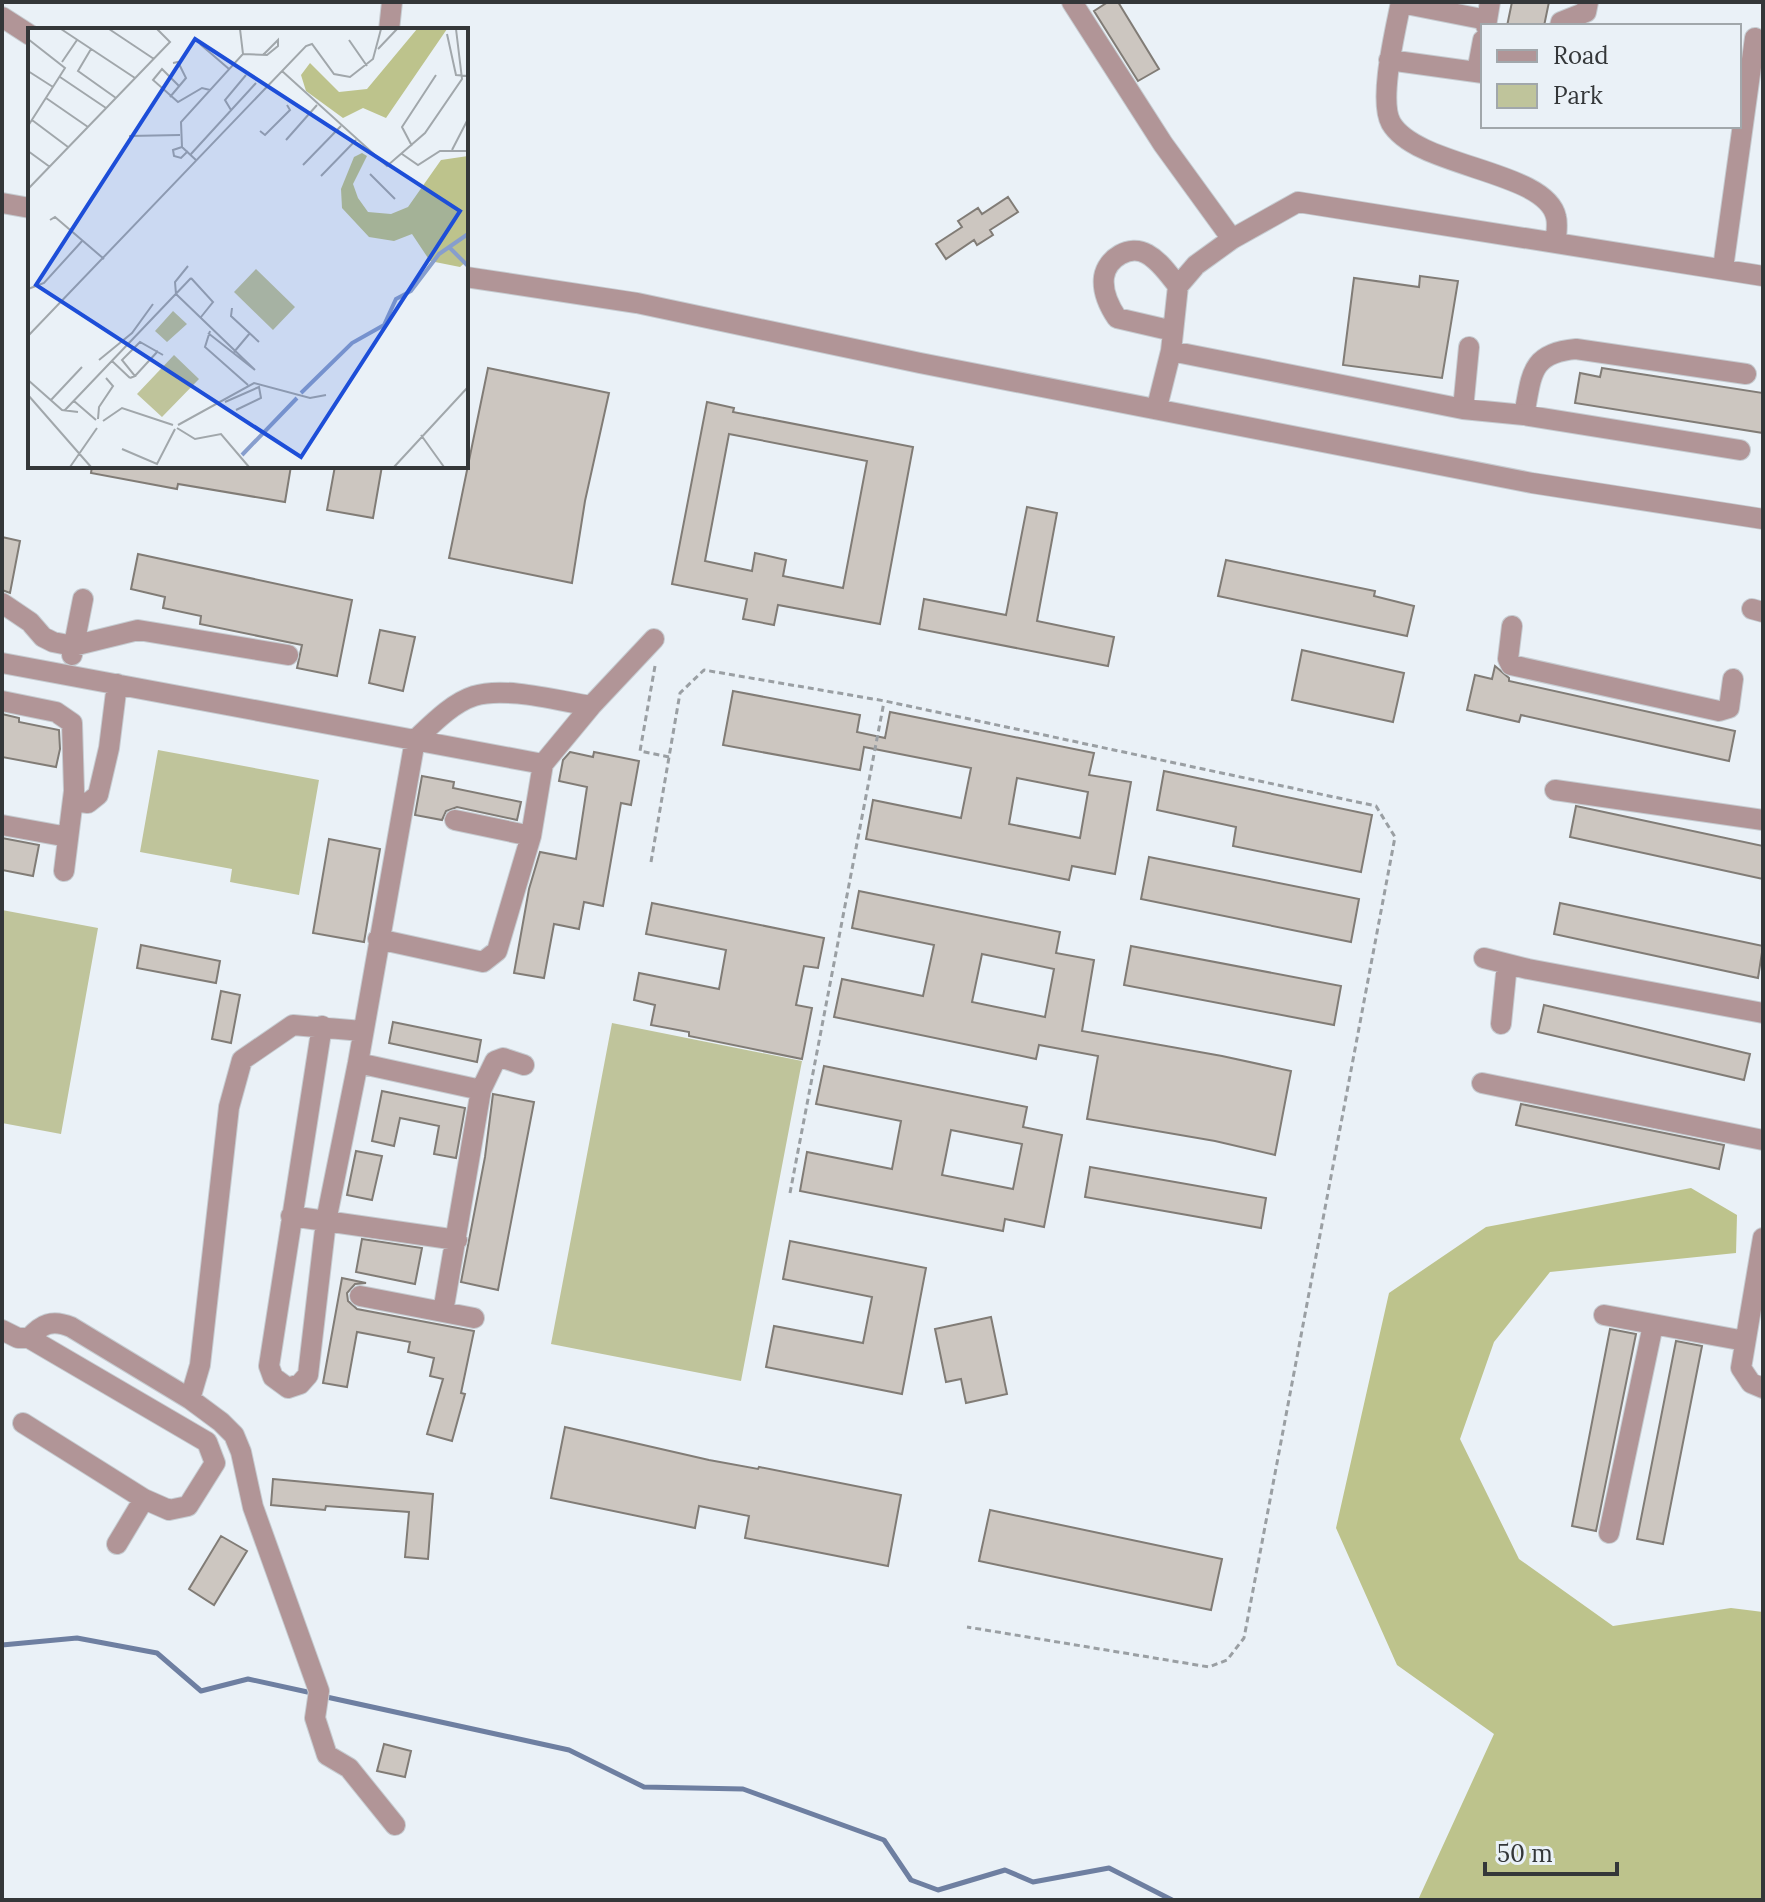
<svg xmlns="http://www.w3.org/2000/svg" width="1765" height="1902" font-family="Lora,serif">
  <rect width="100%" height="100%" fill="#eaf1f7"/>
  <path fill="#bfc49b" d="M158,750L319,780L299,895L230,882L232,869L140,852Z
    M2,910L98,928L61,1134L2,1123Z
    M612,1023L802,1061L741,1381L551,1344Z"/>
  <path fill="#bdc38c" d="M1691,1188L1737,1215L1736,1253L1550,1272L1494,1342L1460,1439L1519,1559L1613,1626L1731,1608L1763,1612V1900H1418L1494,1734L1397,1665L1336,1528L1389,1293L1486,1227Z"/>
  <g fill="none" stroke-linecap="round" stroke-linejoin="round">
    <path stroke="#6e7fa1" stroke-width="5" d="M2,1645L77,1638L157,1653L201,1691L248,1679L312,1693
      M322,1696L569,1750L644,1787L743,1789L884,1840L911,1880L938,1890L1005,1870L1033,1882L1109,1868L1172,1900"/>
  </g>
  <path fill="#ccc6c0" stroke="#817c76" stroke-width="2" fill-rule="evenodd" d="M1108,2H1118L1159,69L1138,81L1094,11Z
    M1512,2H1549L1544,26H1507Z
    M1008,197L1018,212L990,230L993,235L977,245L974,240L946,259L936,244L962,227L958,221L978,208L982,214Z
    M1420,276L1458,281L1442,378L1343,365L1354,278L1419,287Z
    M488,368L609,393L585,501L572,583L449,558Z
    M1602,368L1763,393V433L1575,403L1580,373L1600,377Z
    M707,402L734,408L733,412L913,447L880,624L778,605L774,625L743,619L747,599L672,584ZM729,434L867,461L843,588L783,576L786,560L755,553L752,571L705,561Z
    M92,466H291L285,502L178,484L177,489L91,473Z
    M335,466H382L373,518L327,510Z
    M1027,507L1057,513L1037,621L1114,637L1108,666L919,629L924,599L1006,615Z
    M2,537L20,541L10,593L2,590Z
    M138,554L352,600L337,676L297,668L302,645L200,624L201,616L163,608L165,597L131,589Z
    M1226,560L1375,591L1374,596L1414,606L1407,636L1218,596Z
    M380,630L415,637L403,691L369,683Z
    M1302,650L1404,673L1393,722L1292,700Z
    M1495,666L1509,678V681L1735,731L1729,761L1521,715L1519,722L1467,710L1475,675L1492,679Z
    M733,691L860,715L857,732L885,738L890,712L1094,753L1089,775L1131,782L1115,874L1072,866L1069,880L866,839L873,800L961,818L971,768L864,747L860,770L723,745ZM1017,778L1088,792L1080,838L1009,824Z
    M2,714L19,718V722L59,730L60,749L56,767L2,757Z
    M570,752L593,757L594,752L639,761L631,805L621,803L603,906L584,902L579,929L554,924L544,978L514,973L529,889L540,852L576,859L587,787L559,781L563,760Z
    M1164,771L1372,815L1361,872L1233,846L1236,827L1157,810Z
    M422,776L454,782L453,788L521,802L517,820L457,807L446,811L442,820L415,815Z
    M1576,806L1763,846V879L1570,837Z
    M2,838L39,845L33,876L2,870Z
    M329,839L380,849L364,942L313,933Z
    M1149,857L1359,899L1351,942L1141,899Z
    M859,891L1060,932L1056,953L1094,960L1082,1031L1222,1056L1291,1071L1275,1155L1215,1141L1087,1119L1098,1056L1039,1045L1036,1059L834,1017L842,979L923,996L934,945L852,928ZM982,954L1054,969L1045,1017L972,1002Z
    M652,903L824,938L818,968L804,966L796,1005L812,1008L802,1059L689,1036V1032L651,1025L655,1005L634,1000L639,973L719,989L726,950L646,934Z
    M1560,903L1763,946L1758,978L1554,934Z
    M141,945L220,961L216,983L137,968Z
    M1131,946L1341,986L1334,1025L1124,985Z
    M221,991L240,995L231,1043L212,1039Z
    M1544,1005L1750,1054L1744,1080L1538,1032Z
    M393,1022L481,1040L477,1062L389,1043Z
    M824,1066L1027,1107L1023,1127L1062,1135L1044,1227L1005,1219L1003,1231L800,1191L807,1152L892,1169L901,1121L816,1104ZM951,1130L1022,1144L1013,1189L942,1175Z
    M382,1091L465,1108L456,1158L434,1154L439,1126L400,1118L394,1146L372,1141Z
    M493,1094L534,1102L498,1290L461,1282L485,1157Z
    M1521,1104L1724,1145L1719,1169L1516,1125Z
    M356,1151L382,1156L372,1200L347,1195Z
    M1090,1167L1266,1198L1261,1228L1085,1197Z
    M362,1239L422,1248L415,1284L356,1272Z
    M790,1241L926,1268L902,1394L766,1367L774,1326L863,1343L872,1297L783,1279Z
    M342,1278L366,1283L355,1284L347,1293L348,1301L357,1309L474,1331L461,1393L465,1394L452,1441L427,1434L443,1379L430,1376L434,1358L408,1352L410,1342L357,1332L347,1387L323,1383Z
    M991,1317L1007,1394L966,1403L961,1379L946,1382L935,1329Z
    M1610,1329L1636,1334L1596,1531L1572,1526Z
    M1676,1341L1702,1346L1663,1544L1637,1539Z
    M565,1427L709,1460L758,1469L759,1467L901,1495L888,1566L745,1538L749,1516L699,1506L695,1528L551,1498Z
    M273,1479L433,1494L428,1559L405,1557L409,1512L326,1506L325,1510L271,1505Z
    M990,1510L1222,1559L1211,1610L979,1561Z
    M221,1536L247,1551L214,1605L189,1589Z
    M384,1744L411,1751L405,1777L377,1771Z"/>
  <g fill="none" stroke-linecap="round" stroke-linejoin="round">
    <defs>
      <path id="minor" d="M1072,2L1163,144L1232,239
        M1401,2C1396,28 1378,100 1391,123C1417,168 1546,170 1556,217C1558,224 1556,234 1556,241
        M1401,3L1487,20
        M2,17L30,35
        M1486,26L1490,2
        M1560,26L1561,22L1586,12L1588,2
        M389,30L392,2
        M1389,60L1483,73
        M1477,72L1483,40
        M2,203L30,208
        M1723,268L1755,38
        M466,277L637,303L920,363L1532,483L1763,519
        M1173,331L1117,318C1109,306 1102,292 1104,277C1107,258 1130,244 1147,254C1160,261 1169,275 1178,286
        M1171,351L1463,409L1524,415L1740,450
        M1157,407L1171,351L1178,286L1196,265L1232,239L1298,202L1763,276
        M1463,409L1469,347
        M1524,415C1532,376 1529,353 1576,349L1746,374
        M2,603L30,622L43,637L53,642L73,646L138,630L288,655
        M1752,609L1763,612
        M1512,626L1508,659L1511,665L1719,711L1729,708L1733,679
        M72,655L83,599
        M2,663L543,764
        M2,701L56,712L72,723L74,791L64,871
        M1555,790L1763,820
        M73,801L88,803L98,795L109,748L117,684
        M455,820L531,836
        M2,825L68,837
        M378,939L483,962L497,951L531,836L543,764L591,706L654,639
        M1484,958L1528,969L1763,1013
        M1501,1024L1507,964
        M322,1026L269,1366L273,1377L288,1388L300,1384L308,1375L326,1221L358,1063L415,740C432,724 452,703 474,696C505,686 559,701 591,706
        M358,1063L481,1090
        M1482,1083L1763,1140
        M291,1216L457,1240
        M1763,1238L1741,1368L1751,1383L1763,1388
        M360,1296L474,1318
        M443,1312L481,1090L495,1061L503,1058L524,1065
        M1604,1315L1745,1341
        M2,1330L18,1338H29C42,1324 52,1319 71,1327L190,1399L221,1422L234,1435L241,1452L253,1507L319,1691L315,1718L327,1755L349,1768L395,1825
        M190,1399L200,1365L229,1107L242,1060L293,1025L362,1031
        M23,1423L144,1499L169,1510L188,1506L215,1463L207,1442L29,1338
        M1609,1533L1653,1325
        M117,1544L144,1499"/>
    </defs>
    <use href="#minor" stroke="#c6ccd1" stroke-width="22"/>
    <path stroke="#9a9fa3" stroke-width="3" stroke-dasharray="6 4" stroke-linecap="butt" d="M655,666L640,751L669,757
      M651,862L680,693L704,670L885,701L1376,806L1395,837L1244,1638L1227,1660L1209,1667L967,1627
      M790,1193L884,702"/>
    <use href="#minor" stroke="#b19597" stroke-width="20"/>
  </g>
  <g transform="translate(28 28)">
    <rect width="440" height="440" fill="#eaf1f7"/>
    <path d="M228,241L267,279L245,302L206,264ZM145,283L159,296L139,314L127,303ZM146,327L171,351L134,389L109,366Z" fill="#bfc49b"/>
    <path d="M389,1H419L358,90L335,80L315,90L278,63L273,47L282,35L311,64L339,61ZM334,125L339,128L325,156L330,170L340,184L363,186L380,179L413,132L440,128V232L432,239L402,233L384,206L366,213L341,209L314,180L313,161L326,129Z" fill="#bdc38c"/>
    <path fill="none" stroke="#879ecd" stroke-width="4" d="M422,220L440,238M273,365L324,315L356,297L368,271L383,263L411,226L440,206M214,427L269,370"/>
    <path fill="none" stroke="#a1a7ab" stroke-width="2" d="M33,1L107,50M81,1L126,31M419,6L428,47L440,48M0,11L37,40L0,98M321,12L339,38M172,16L201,41M63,21L50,43L88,70M350,21L369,1M215,26L239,27L250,18V12L235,27M34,34L49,12M0,43L25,59M254,43L359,138L397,105L434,51L428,1M32,49L78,80M151,58L134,41L125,52L150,74L174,60L182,62M142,69L158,50L150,34L145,35M18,70L60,99M203,82L197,72L218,47M4,92L40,119M232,103L237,107L262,82L259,77M101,108L152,107M258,112L289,77M384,118L374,99L408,47M154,119L145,122L146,128L153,130L160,123M424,122L440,91M0,123L22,139M163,126L228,55M374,126L390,137L412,123H440M169,133L154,119L153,94L215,26L212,1M275,137L313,98M342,146L367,171M293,148L328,112M0,161L142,14L129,1M22,192L27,189L76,231M160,238L147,254L148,266L227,342L180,305M163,250L185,274L173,289M0,261L16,255L55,212M204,280L203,288L231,314M182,303L177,319L220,357M0,308L278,18L284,16L306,46L322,49L345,31L353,1M206,324L222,305M71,332L104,305L125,276M84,333L102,350M107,348L130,323M102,350L107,348L94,332L112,314L135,327M0,352L34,382L50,384M0,367L63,439M23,372L54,339M46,373L68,392M197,374L231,359L233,370L208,382M37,382L163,250M70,391L71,379L85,358L78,350M75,393L94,380L145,397M150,397L226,355L282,370L298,367M149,400L167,411L193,406L221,439M393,407L416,439M94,421L129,436L147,401M42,439L69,400M366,439L440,359"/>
    <path fill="#1d4ed8" fill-opacity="0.15" stroke="#1d4ed8" stroke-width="4" d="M167,11L432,183L273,429L8,257Z"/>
    <rect width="440" height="440" fill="none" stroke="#343739" stroke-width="4"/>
  </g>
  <rect width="1765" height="1902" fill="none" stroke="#343739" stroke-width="8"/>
  <rect x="1481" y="24" width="260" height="104" fill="#eaf1f7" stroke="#a1a7ab" stroke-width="2"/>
  <rect x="1497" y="50" width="40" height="12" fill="#b19597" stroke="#a1a7ab" stroke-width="2"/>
  <text x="1553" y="64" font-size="24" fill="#343739">Road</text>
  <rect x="1497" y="84" width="40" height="24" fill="#bfc49b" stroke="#a1a7ab" stroke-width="2"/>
  <text x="1553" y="104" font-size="24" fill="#343739">Park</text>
  <path d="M1485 1862v12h132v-12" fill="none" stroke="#343739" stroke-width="4"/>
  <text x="1497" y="1862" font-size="24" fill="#343739" stroke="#eaf1f7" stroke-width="6" paint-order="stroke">50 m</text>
</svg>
